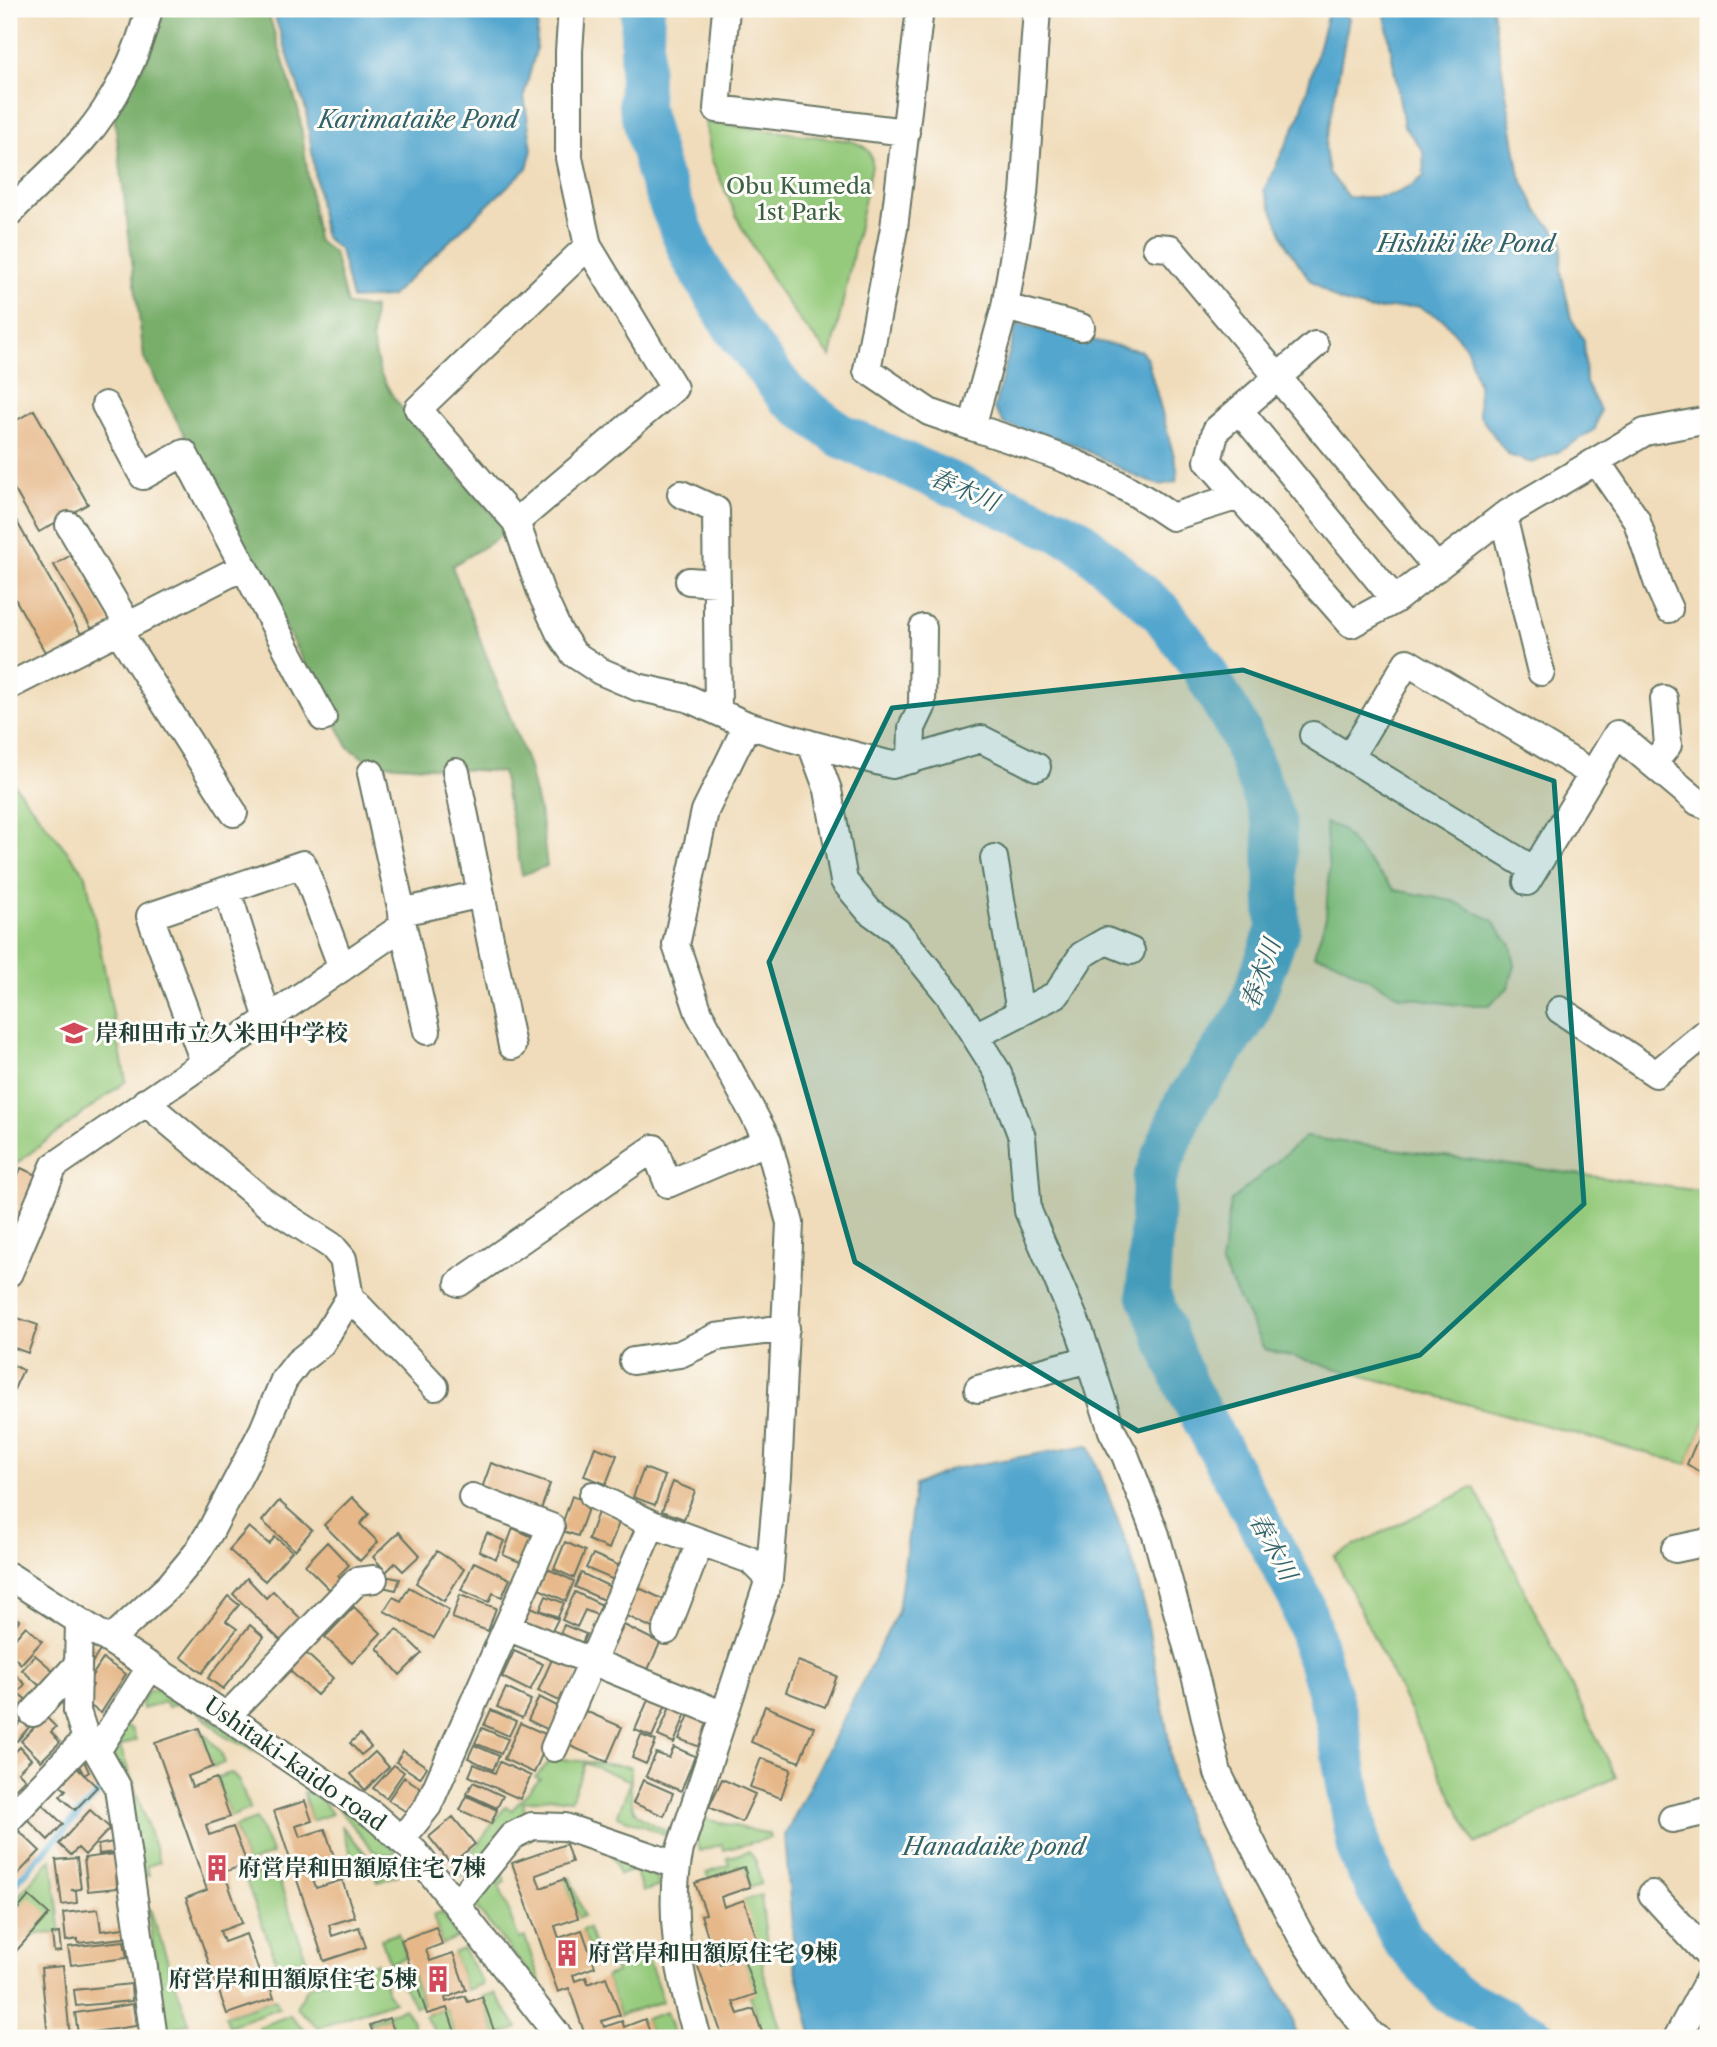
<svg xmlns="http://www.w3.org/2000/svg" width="1717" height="2047" font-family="'Libre Caslon Text','Noto Serif JP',serif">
  <rect width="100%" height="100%" fill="#fdfcf7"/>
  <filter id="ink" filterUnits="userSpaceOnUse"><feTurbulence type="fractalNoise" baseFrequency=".0143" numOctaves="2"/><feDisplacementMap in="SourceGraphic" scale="14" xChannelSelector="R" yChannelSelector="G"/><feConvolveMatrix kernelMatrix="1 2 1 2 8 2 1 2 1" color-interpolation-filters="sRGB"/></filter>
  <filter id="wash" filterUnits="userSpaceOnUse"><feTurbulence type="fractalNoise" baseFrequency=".00686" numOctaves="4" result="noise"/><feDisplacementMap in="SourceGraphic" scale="28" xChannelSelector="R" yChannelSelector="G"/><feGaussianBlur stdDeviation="1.57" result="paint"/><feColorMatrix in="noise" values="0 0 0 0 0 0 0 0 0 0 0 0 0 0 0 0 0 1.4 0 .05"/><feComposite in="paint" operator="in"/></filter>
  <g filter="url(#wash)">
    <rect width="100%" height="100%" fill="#f0dcba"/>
    <path fill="#95ca7b" stroke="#5a8458" stroke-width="2" d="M705,122L851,141C865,146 872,150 872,165L831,357L801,322L780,292L741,226L712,161Z
      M9,778L86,875L126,1081L17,1163L9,1181Z
      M1325,823L1340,828L1370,864L1395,890L1453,901L1492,920L1511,945L1515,966L1508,988L1489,1005H1458L1400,996L1331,959L1314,955L1326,917L1329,869Z
      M1305,1137L1708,1192V1414L1687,1464L1264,1349L1221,1263L1231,1201Z
      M1474,1487L1616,1777L1475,1844L1334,1556Z
      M166,1687L179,1696L180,1703L168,1707L165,1702L143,1709L141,1703L149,1691Z
      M197,1711L280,1764L222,1735Z
      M124,1726L132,1729L136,1740L120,1746L160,1862L147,1866L149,1875L141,1877L113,1754V1744Z
      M199,1728L220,1751L225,1763L213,1767Z
      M553,1758L631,1767C631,1820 628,1811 674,1835L670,1847L664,1851L669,1836L617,1816L631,1781L585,1763L571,1800L550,1798L523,1802L527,1820L463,1877L456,1874L505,1807L512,1810L540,1779L535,1777Z
      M231,1773L239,1781L250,1809L230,1817L216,1778Z
      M307,1791L324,1802L332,1814L312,1821L303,1792Z
      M333,1798L399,1854L381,1855L374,1852L332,1800Z
      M701,1818L769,1834L770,1838L724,1850L722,1844L700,1851L695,1836Z
      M256,1819L272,1854L247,1864L234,1827Z
      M341,1825L371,1860L389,1863H404L411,1870L378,1882L373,1870L358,1875Z
      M749,1851L756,1861L761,1884L750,1887L743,1867L709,1879L707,1872L729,1865L727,1858Z
      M613,1856C639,1860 649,1861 660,1886L643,1892L635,1870L619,1875Z
      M52,1858L61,1933L31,1934L29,1897L9,1919V1906Z
      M275,1868L310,1970L283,1980L245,1878Z
      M500,1868L505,1882L499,1885L519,1939L525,1937L541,1984L539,1985L478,1910L477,1895Z
      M570,1877L584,1916L578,1918L564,1879Z
      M761,1895L767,1946L762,1966L783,2038H764L750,1996L755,1994L739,1945L744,1900Z
      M150,1909L189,2023L165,2031L148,1910Z
      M441,1912L446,1917L457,1938L442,1944L433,1915Z
      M588,1928L601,1966L595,1967L582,1930Z
      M398,1933L407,1957L390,1963L381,1939Z
      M463,1949L483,1984L466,1990L453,1953Z
      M645,1949L663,2001L620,2015L606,1977L616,1973L612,1960Z
      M377,1963L387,1991L394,2001L318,2028L296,2007L308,1987Z
      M410,1968L423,2004L416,2007L394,1973Z
      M495,1993L518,2028L496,2036L482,1997Z
      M276,1999L279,2008L229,2026L225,2016Z
      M404,2008L413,2021V2034L405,2038H397L389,2018L370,2025L368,2021Z
      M447,2008L457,2038H440L424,2016Z
      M666,2012L675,2038H652L645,2019Z
      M290,2015L305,2030L308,2038H263L259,2027Z"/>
    <path fill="#78ae6b" stroke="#4c7650" stroke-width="2" d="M165,9H267L299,112L317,240L334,253L347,305L374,308L372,340L380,373L392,395L409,418L508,532L452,566L528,764L541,819L547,866L522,875L502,772L381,764L362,757L348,747L144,358L114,114L148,57Z"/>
    <path fill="#53a6ce" stroke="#397281" stroke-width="2" d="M274,9H539L536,50L524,95L532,150L527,168L390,297L352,299L340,250L324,236L306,110L276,20Z
      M1329,9H1335L1349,18L1325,148L1329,172L1348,197C1383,198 1396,199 1424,176L1423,151L1404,126L1384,9H1492L1520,176L1538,212L1562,239L1561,271L1571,318L1584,340L1586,383L1600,410L1595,429L1558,452L1532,463L1508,455L1479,415L1478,384L1467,349L1444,320L1417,306L1370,310L1339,301L1310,280L1288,248L1264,190L1300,116Z
      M1017,324L1141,351L1147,358L1178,471L1176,482L1160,485L1139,478L1074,444L1004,424L994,408Z
      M1089,1445L1131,1555L1145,1610L1168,1735L1173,1779L1190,1830L1291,2012L1297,2038H813L795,1966L785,1835L898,1611L915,1485L952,1469Z"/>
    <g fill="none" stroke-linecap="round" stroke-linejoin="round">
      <path stroke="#53a6ce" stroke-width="7" d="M9,1890L102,1789L87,1759"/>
      <path stroke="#53a6ce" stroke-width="44" d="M643,9L640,104L658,173L693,258L735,328L787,395L841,436L1076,538L1161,612L1201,665L1240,732L1274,821L1278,929L1247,1015L1184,1106L1154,1181L1148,1293L1187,1388L1301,1600L1337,1720L1360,1854L1402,1938L1451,1993L1536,2038"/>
    </g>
    <g id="blocks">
      <path fill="#e6b889" d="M34,410L88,504L39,532L9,480V425Z
        M9,508L81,634L46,654L9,588Z
        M71,555L110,621L93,631L54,565Z
        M21,1168L36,1175L9,1240V1199Z
        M9,1315L38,1325L28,1353L9,1346Z
        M9,1363L23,1370L9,1400Z
        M1708,1415V1475L1706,1476L1687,1464Z
        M595,1447L617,1455L606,1484L584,1476Z
        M491,1463L550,1484L540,1512L481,1491Z
        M644,1468L665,1476L655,1505L633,1497Z
        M673,1482L695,1491L684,1519L662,1511Z
        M572,1496L590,1503L578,1536L560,1530Z
        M352,1497L369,1514L360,1524L378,1542L360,1561L324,1525Z
        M279,1501L312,1530L295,1550L262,1521Z
        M598,1512L620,1520L609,1549L588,1540Z
        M249,1527L269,1544L275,1537L292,1551L265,1581L229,1550Z
        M513,1528L537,1539L527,1565L503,1555Z
        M399,1532L420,1555L403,1571L395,1563L386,1572L373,1557Z
        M487,1533L504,1541L496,1559L479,1551Z
        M327,1542L349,1565L338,1576L344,1582L333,1593L305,1565Z
        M565,1542L585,1551L574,1578L554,1569Z
        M437,1551L464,1569L444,1601L416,1583Z
        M593,1554L620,1566L614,1580L586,1568Z
        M474,1562L510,1579L502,1597L493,1593L489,1602L461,1590Z
        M548,1569L574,1581L566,1601L539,1589Z
        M581,1573L615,1589L608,1602L575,1587Z
        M384,1576L400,1579L396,1590L382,1587Z
        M247,1578L266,1598L273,1591L306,1624L285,1645L233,1594Z
        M635,1586L669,1602L656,1630L623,1614Z
        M409,1587L449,1610L434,1638L384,1611L393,1597L401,1601Z
        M575,1592L602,1605L597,1615L585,1610L577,1627L562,1620Z
        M460,1595L496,1608L488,1631L452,1618Z
        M228,1596L239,1605L226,1621L237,1629L202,1673L181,1657Z
        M546,1596L564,1603L558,1617L540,1610Z
        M529,1606L558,1619L549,1637L521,1623Z
        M354,1607L381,1633L352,1663L325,1637Z
        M9,1614L19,1620L9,1636Z
        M250,1625L264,1637L223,1689L208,1678Z
        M564,1625L586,1634L578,1652L556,1642Z
        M624,1625L660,1643L647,1672L610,1654Z
        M26,1626L42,1641L21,1664L14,1657L11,1661L9,1659V1645Z
        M397,1629L422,1653L400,1675L377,1648Z
        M85,1638L101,1649L86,1672Z
        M514,1651L543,1664L530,1691L502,1677Z
        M306,1653L333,1678L317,1695L290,1671Z
        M35,1655L55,1672L41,1687L22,1670Z
        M553,1657L580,1670L564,1703L538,1691Z
        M103,1659L126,1674L101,1713L83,1701L93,1685L88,1682Z
        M798,1661L837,1676L825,1707L786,1692Z
        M9,1669L25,1684L18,1693L29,1702L23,1709L9,1696Z
        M506,1688L531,1700L522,1718L497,1707Z
        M651,1693L668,1700L652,1737L635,1730Z
        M539,1697L561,1708L551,1731L528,1720Z
        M672,1702L688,1708L674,1743L658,1736Z
        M765,1706L814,1727L799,1762L751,1742Z
        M491,1710L516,1721L509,1736L484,1725Z
        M583,1710L622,1727L607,1762L568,1745Z
        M691,1710L711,1719L700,1747L679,1739Z
        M45,1716L56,1727L51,1732L60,1742L41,1761L21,1741Z
        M23,1719L30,1726L17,1741L10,1734Z
        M520,1723L550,1736L534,1773L504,1759Z
        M199,1728L213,1767L188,1776L192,1787L216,1778L230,1817L206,1825L209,1835L233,1827L247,1864L224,1872L242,1923L220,1931L224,1942L246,1934L259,1972L238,1980L242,1990L268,1981L274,1998L227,2014L186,1898L207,1890L155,1743Z
        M482,1728L508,1739L501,1754L475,1743Z
        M360,1734L371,1747L361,1755L350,1743Z
        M641,1735L656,1741L646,1764L632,1758Z
        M474,1745L499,1756L493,1770L468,1758Z
        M20,1747L31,1759L18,1772L25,1779L13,1791L9,1786V1758Z
        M674,1747L695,1756L681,1791L646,1776L656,1753L669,1758Z
        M403,1751L427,1767L420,1778L396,1762Z
        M375,1752L389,1767L365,1790L351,1774Z
        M761,1758L791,1769L781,1798L750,1787Z
        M84,1761L89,1772L84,1775L78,1764Z
        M500,1762L531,1776L520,1799L469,1776L474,1764L495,1773Z
        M394,1765L404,1772L386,1798L373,1788Z
        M76,1767L97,1787L75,1810L60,1796L66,1790L59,1785Z
        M404,1777L424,1790L408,1813L388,1800Z
        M722,1779L755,1794L742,1822L709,1807Z
        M643,1780L673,1793L664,1816L633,1803Z
        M473,1782L503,1796L497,1808L467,1794Z
        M467,1796L497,1810L491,1824L460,1810Z
        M305,1801L312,1821L296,1826L300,1837L325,1829L337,1866L312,1875L316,1888L342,1880L355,1917L329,1925L332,1936L359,1927L366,1947L324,1961L274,1811Z
        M40,1802L63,1824L48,1840L25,1817Z
        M90,1810L110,1828L85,1855L78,1848L71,1855L59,1844Z
        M453,1817L475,1844L451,1864L429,1837Z
        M19,1831L40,1851L9,1883V1842Z
        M113,1842L114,1852L99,1854L98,1845Z
        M566,1844L572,1862L536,1875L541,1888L564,1879L578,1918L555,1926L559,1938L582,1930L595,1967L573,1975L575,1981L586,1977L588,1984L606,1977L620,2015L602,2021L604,2027L622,2021L624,2027L645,2019L652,2038H604L602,2034L586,2038L569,1988L558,1992L512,1863Z
        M115,1854L117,1888L88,1891L84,1858Z
        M77,1858L81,1889L71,1890L76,1891L77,1903L62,1905L56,1860Z
        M744,1867L750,1887L721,1897L724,1907L744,1900L757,1939L733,1947L735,1953L718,1959L720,1965L743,1957L756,1994L733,2002L738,2014L754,2009L764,2038H723L696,1961L714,1955L701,1915L706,1914L695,1883Z
        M29,1896L49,1914L9,1959V1919Z
        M98,1909L101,1931L124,1928V1938L78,1943V1939L66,1941L63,1913Z
        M436,1927L442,1944L426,1950L430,1961L453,1953L466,1990L445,1998L446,2002L465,1996L468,2002L482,1997L496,2036L490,2038H457L447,2008L427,2014L401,1940Z
        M59,1933L61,1951L54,1952L52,1934Z
        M124,1941L127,1958L71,1965L68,1947Z
        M63,1966L70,2038H48L41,1968Z
        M131,1984L132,2001L76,2006L74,1990Z
        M133,2004L136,2026L78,2034L75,2013Z
        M389,2018L397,2038H375L370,2025Z"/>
    </g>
  </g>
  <g filter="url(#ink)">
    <use href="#blocks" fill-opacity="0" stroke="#687563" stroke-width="2"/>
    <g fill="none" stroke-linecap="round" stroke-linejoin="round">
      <defs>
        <path id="minor" d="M726,9L717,109L906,132
          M920,9L894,228L867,370L929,412L972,427L1005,307L1024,194L1037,9
          M9,213C33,188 60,165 83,139C114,104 138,55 149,9
          M588,246L418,409L516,522L542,595L559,632L574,654L600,671L637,687L687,698L747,725L811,744L828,790L844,881L869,911L897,931L949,995L997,1071L1022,1137L1028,1211L1080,1332L1112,1431L1125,1455L1156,1535L1197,1683L1218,1773L1261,1861L1300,1934L1340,1996L1373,2037L1377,2038
          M1156,247L1170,248L1437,568
          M1005,307L1081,327
          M1315,345L1216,430L1208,461L1351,624L1395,600L1503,516L1645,432L1708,420
          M105,405L143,476L184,453L323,718
          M1239,410L1395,600
          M972,427C1047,451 1106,470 1172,517L1239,496
          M1597,462L1636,519L1659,587L1669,609
          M681,494L716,510L718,712
          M1503,516L1541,672
          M516,522L674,388L588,246L569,158V51L572,9
          M69,525L128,625
          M689,581L717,583
          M118,630L234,813
          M9,686L243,567
          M1313,735L1534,870
          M811,744L892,765L981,739L1037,767
          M1350,757L1407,662L1593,774
          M911,760L912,728L922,707L923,628
          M1653,764L1668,745L1664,699
          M456,772L512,1046
          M994,858L1020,1012
          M1527,882L1617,734L1698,802L1708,806
          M227,890L268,1019
          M402,912L481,894
          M403,926L427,1031
          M1560,1010L1656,1074L1708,1031
          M975,1036L1057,994L1082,955L1106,941L1131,951
          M204,1062L150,916L303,864L342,968
          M9,1273L54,1166L403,926L402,912L371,773
          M459,1283L654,1148L668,1184L768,1141
          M350,1297L435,1387
          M633,1361L680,1354L716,1337L786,1328
          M978,1389L1089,1359
          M593,1495L652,1524L750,1560L769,1579
          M1675,1549L1708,1542
          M9,1576L192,1693L373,1815L415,1852L560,2038
          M79,1621L77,1711L86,1739L97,1751L118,1788L154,2038
          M507,1627L724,1715
          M666,1631L700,1542
          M110,1640L170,1585L196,1554L211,1530L263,1430L284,1380L298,1362L321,1344L350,1297L343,1259L332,1246L267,1204L145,1102
          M33,1713L78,1664
          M227,1716L357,1581L374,1579
          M554,1748L652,1524
          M97,1751L151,1666
          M9,1819L86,1739
          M1672,1819L1708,1811
          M401,1840L428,1806L551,1527L472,1497
          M1652,1894L1708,1955
          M457,1904L512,1836L532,1826L565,1827L676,1865
          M698,2038C679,1981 667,1908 680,1849L769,1579L778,1476L790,1223L768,1141L699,1013L676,945L705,811L747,725
          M1677,2038L1708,1980"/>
      </defs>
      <use href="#minor" stroke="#687563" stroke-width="30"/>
      <use href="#minor" stroke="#fff" stroke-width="26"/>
    </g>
  </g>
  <path fill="#0f766e" fill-opacity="0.2" stroke="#0f766e" stroke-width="5" stroke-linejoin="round" d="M1243,670L1554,781L1584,1204L1420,1355L1138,1431L855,1262L769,962L892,708Z"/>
  <defs>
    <symbol id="school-bare" viewBox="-9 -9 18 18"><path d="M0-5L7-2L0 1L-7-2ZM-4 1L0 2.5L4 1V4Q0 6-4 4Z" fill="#d1495b" stroke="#fdfcf7" stroke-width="2.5" paint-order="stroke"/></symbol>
    <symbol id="building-bare" viewBox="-9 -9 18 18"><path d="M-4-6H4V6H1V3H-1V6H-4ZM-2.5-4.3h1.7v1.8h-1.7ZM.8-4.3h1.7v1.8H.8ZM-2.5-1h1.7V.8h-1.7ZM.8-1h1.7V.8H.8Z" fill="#d1495b" stroke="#fdfcf7" stroke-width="2.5" paint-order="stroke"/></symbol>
  </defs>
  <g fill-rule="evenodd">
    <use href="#school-bare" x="55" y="1014" width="38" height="38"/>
    <use href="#building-bare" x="198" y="1849" width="38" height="38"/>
    <use href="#building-bare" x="548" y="1934" width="38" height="38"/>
    <use href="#building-bare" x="419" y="1960" width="38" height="38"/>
  </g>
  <g text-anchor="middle" stroke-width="6" stroke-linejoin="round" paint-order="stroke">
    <g font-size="23" fill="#3c6046" stroke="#fdfcf7">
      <text x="799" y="194">Obu Kumeda<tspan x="799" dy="26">1st Park</tspan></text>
    </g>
    <g font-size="23" font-weight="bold" fill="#1f3d34" stroke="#fdfcf7" text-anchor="start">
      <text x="95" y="1041">岸和田市立久米田中学校</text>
      <text x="238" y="1876">府営岸和田額原住宅 7棟</text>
      <text x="588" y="1961">府営岸和田額原住宅 9棟</text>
      <text x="417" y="1987" text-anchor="end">府営岸和田額原住宅 5棟</text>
    </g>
    <g font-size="23" fill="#1f3d34" stroke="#fdfcf7">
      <text transform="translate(295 1764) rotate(35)" y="8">Ushitaki-kaido road</text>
    </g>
    <g font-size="24" font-style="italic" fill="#31626a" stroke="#fdfcf7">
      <text x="418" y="128">Karimataike Pond</text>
      <text x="1466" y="252">Hishiki ike Pond</text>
      <text transform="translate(964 490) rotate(23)" y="8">春木川</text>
      <text transform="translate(1261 974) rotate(-70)" y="8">春木川</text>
      <text transform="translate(1273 1547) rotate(62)" y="8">春木川</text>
      <text x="994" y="1855">Hanadaike pond</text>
    </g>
  </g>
  <rect width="1717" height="2047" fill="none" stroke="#fdfcf7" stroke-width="35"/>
</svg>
